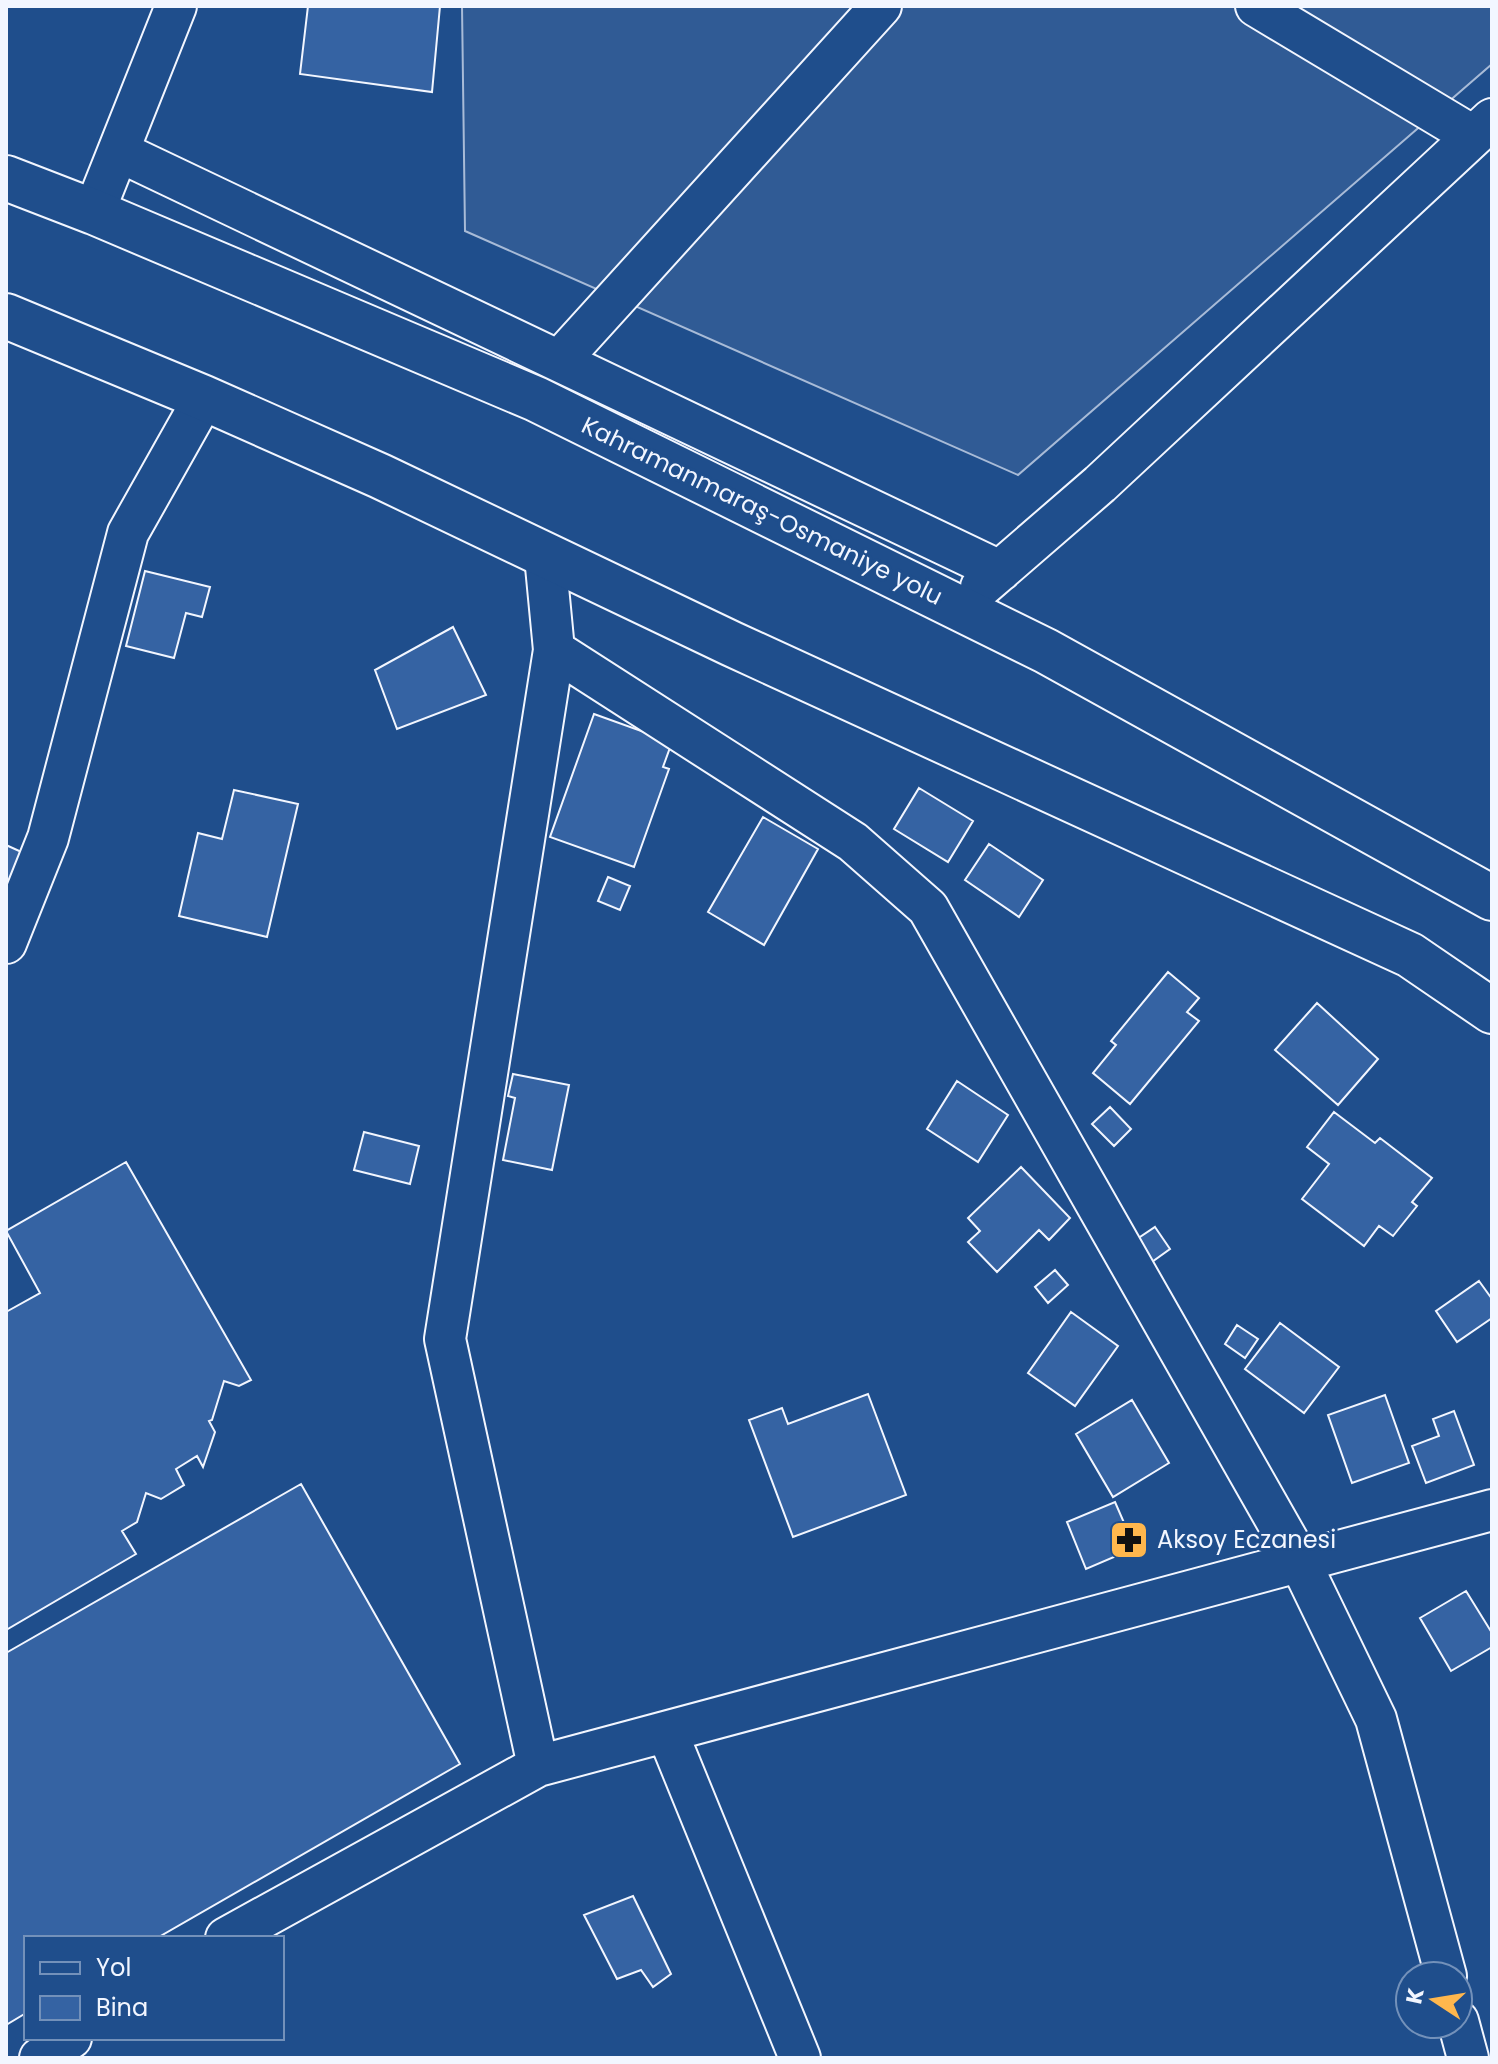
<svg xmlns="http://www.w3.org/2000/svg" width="1498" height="2064" font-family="Poppins,sans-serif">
  <rect width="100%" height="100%" fill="#1f4e8c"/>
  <path fill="#305b95" stroke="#a8bbd7" stroke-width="2" d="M462,6H1492V64L1018,475L465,231Z"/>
  <path fill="#3563a3" stroke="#f2f6ff" stroke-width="2" d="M308,6H440L432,92L300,74Z
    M145,571L210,587L202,617L186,613L174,658L126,646Z
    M453,627L486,695L397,729L375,670Z
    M594,714L672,742L663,767L669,769L634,867L550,837Z
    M919,788L973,821L948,862L894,829Z
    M234,790L298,804L267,937L179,916L198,833L222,839Z
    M763,817L818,849L764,945L708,912Z
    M989,844L1043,880L1019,917L965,880Z
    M6,845L26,854L6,906Z
    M608,877L630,886L620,910L598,901Z
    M1168,972L1199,998L1187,1012L1199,1021L1130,1104L1093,1073L1116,1045L1111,1041Z
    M1317,1003L1378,1059L1338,1105L1275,1050Z
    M513,1074L569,1085L552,1170L503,1160L515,1098L508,1096Z
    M957,1081L1008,1115L978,1162L927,1129Z
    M1110,1107L1131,1129L1114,1146L1092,1124Z
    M1334,1112L1375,1143L1380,1138L1432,1178L1412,1202L1417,1206L1393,1236L1379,1226L1364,1246L1302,1199L1329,1164L1307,1147Z
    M364,1132L419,1146L410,1184L354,1170Z
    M126,1162L251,1380L239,1386L224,1381L212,1420L209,1421L215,1432L203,1467L197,1456L176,1469L184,1485L161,1499L146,1493L137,1522L122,1531L136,1554L6,1630V1312L40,1293L6,1231Z
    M1021,1167L1070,1218L1049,1240L1039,1230L997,1272L968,1242L980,1231L968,1218Z
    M1155,1227L1170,1249L1149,1264L1134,1241Z
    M1055,1270L1068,1285L1048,1303L1035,1287Z
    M1479,1281L1492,1299V1318L1457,1342L1436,1311Z
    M1071,1312L1118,1346L1075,1406L1028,1373Z
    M1280,1323L1339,1367L1304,1413L1245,1369Z
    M1237,1325L1258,1339L1245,1358L1225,1344Z
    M868,1394L906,1495L793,1537L749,1420L782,1408L788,1424Z
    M1385,1395L1409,1463L1352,1483L1328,1415Z
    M1132,1400L1169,1463L1113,1497L1076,1434Z
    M1454,1411L1474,1465L1426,1483L1412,1446L1439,1436L1433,1419Z
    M301,1484L460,1764L157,1938H26V2013L6,2025V1653Z
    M1115,1502L1135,1548L1086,1569L1067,1522Z
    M1466,1591L1492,1633V1647L1451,1671L1420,1618Z
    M633,1896L671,1974L653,1987L641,1970L617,1979L584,1915Z"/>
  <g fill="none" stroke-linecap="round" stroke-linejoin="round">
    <defs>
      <path id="minor" d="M1256,6L1473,136
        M120,152L1000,571
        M94,212L176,6
        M559,361L881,6
        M981,587L1100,484L1492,119
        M554,650L853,842L928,908L1300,1562L1376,1719L1446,1976
        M6,943L48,838L128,533L204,398
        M667,1732L800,2058
        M538,1766L445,1339L554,650L545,556
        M226,1938L538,1766L1492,1510
        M1458,2021L1468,2058
        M40,2058L71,2038"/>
      <path id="highway" d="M6,178L94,212L536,399L1046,651L1492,898
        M6,316L204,398L380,476L732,644L1410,955L1492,1011"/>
    </defs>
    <use href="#minor" stroke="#f2f6ff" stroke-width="44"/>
    <use href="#highway" stroke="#f2f6ff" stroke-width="48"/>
    <use href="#minor" stroke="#1f4e8c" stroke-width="40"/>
    <use href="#highway" stroke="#1f4e8c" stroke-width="44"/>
  </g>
  <defs>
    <symbol id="pharmacy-square" viewBox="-11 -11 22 22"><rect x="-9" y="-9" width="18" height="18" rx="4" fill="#ffb74d" stroke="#1f4e8c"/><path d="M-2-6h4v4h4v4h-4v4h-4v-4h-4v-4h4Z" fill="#111"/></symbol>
  </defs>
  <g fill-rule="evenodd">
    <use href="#pharmacy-square" x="1107" y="1518" width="44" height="44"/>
  </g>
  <g text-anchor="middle" stroke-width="6" stroke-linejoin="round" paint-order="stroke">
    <g font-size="24" fill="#f2f6ff" stroke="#1f4e8c">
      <text transform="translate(762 511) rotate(26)" y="8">Kahramanmaraş-Osmaniye yolu</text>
    </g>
    <g font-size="24" fill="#f2f6ff" stroke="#1f4e8c" text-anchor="start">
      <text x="1157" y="1548">Aksoy Eczanesi</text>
    </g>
  </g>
  <rect width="1498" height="2064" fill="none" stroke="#f2f6ff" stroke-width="16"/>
  <rect x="24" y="1936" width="260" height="104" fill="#1f4e8c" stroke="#7391ba" stroke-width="2"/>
  <rect x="40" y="1962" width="40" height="12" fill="#1f4e8c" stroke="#7391ba" stroke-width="2"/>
  <text x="96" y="1976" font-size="24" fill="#f2f6ff">Yol</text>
  <rect x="40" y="1996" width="40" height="24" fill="#3563a3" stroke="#7391ba" stroke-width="2"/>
  <text x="96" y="2016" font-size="24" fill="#f2f6ff">Bina</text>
  <g transform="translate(1434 2000) rotate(282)"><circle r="38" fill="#1f4e8c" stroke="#7391ba" stroke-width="2"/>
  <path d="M0-6L14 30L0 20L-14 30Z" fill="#ffb74d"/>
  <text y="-12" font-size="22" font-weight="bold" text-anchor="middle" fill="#f2f6ff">K</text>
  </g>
</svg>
